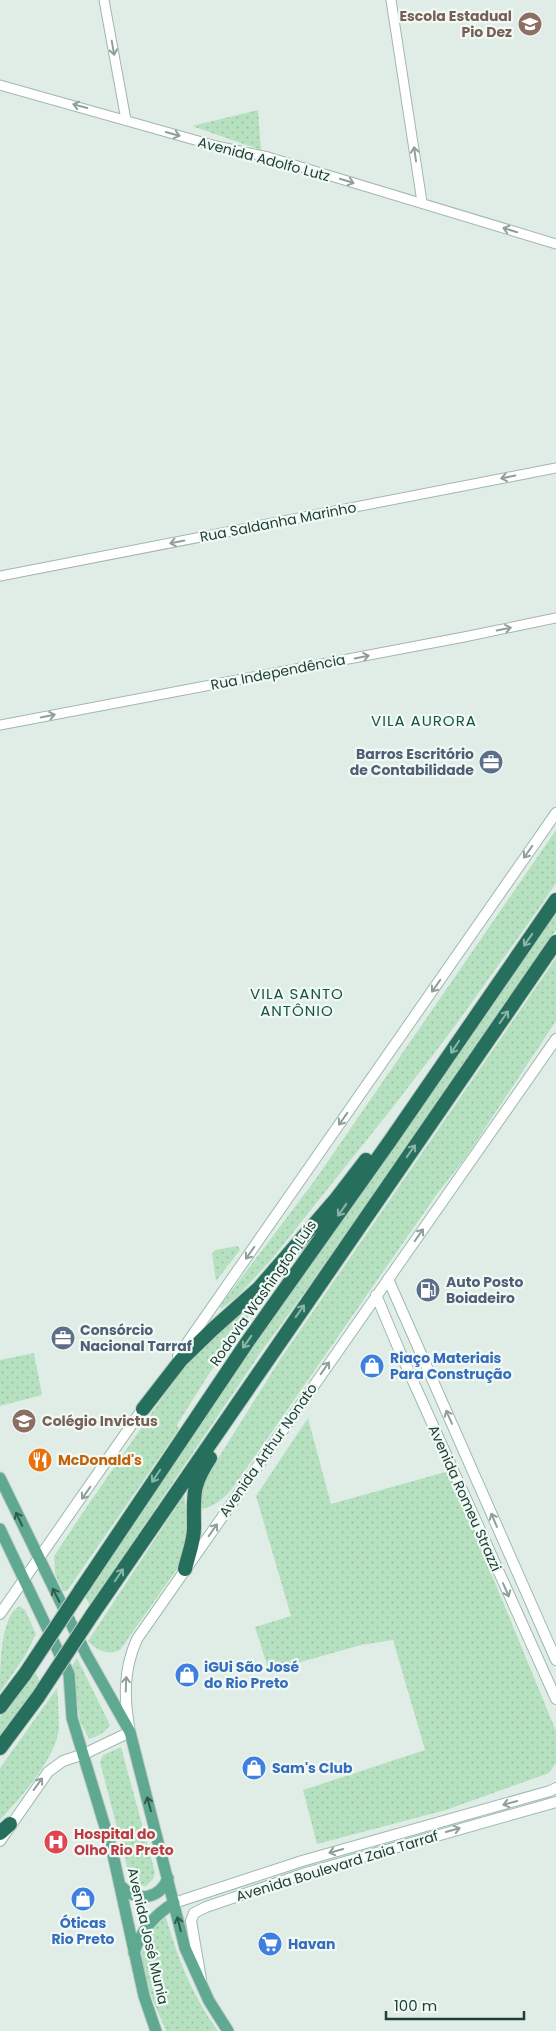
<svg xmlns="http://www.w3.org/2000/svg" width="556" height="2031" font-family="Poppins,sans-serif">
  <defs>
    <pattern id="green-dots" width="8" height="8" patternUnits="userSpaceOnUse" patternTransform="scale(1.25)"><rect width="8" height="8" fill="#b6e1c0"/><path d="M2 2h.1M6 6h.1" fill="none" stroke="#9cc2a6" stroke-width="1.8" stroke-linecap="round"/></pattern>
  </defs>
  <rect width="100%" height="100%" fill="#e0ede7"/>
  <path fill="url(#green-dots)" d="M258,110L261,150L192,126Z
    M556,830V883L540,907L452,1030L393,1107L271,1260L237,1297L221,1309L220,1306L315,1180Z
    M556,909V930L350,1230L261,1352L90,1605L84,1595L250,1345Z
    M556,958V1021L466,1157L437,1194L235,1485C226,1497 217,1505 203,1509L197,1506L202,1484L279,1361Z
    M238,1246L240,1250L216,1281L212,1254L215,1250Z
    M268,1288L207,1377L177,1425L179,1429L67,1591H63L55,1574L54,1556L88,1505L189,1359Z
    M34,1353L42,1395L0,1406V1360Z
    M308,1418L331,1504L449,1471L556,1731V1763L549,1773L446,1810L317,1844L303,1790L425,1750L393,1640L361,1645L269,1671L255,1627L291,1616L256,1496Z
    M184,1495L191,1533L179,1566L120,1650C108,1656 96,1650 88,1641Z
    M20,1606L25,1610L36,1634L25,1656L0,1692C0,1669 0,1615 20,1606Z
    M77,1658L110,1725C106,1732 97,1737 89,1739L80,1721L72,1666Z
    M34,1670L40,1682L0,1740V1717Z
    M57,1688C58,1696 60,1727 58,1734C52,1763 19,1799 0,1820V1768Z
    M121,1747L155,1872L153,1879L146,1886L138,1885L130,1878L100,1762L103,1755Z
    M165,1914C177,1957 192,1995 218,2031H166C155,2002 132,1965 147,1935C151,1927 159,1920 165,1914Z"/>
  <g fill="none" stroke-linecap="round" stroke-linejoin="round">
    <defs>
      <path id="tertiary" d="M104,0L126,120
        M391,0L422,202
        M0,85L216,146L268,157L556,244
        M0,576L556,468
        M0,725L464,637L556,618"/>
      <path id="secondary" d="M388,1279L556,1660
        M376,1295L400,1352L556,1699
        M178,1356L556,813
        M0,1614L146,1404
        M0,1841L48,1772L63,1761L84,1754L130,1732C124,1700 123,1670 137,1639L556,1039
        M174,1903L302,1861L550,1791L556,1788
        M201,1979L191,1921L194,1913L206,1907L306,1873L556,1802"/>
      <path id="primary" d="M0,1478L86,1654L130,1732L185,1948L209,2001L228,2031
        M0,1529L69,1674L72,1718L112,1850L144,1996L156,2031
        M122,1887C137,1903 160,1899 168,1878
        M134,1953C141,1930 154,1915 174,1903"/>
      <path id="motorway" d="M143,1409L181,1360L213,1329L259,1288L336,1199L366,1160
        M185,1569C188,1556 194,1541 194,1528C194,1495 191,1487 210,1458
        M80,1591L248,1341L390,1141L556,900
        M92,1615L556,942
        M0,1707L25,1674
        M0,1748L38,1697
        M0,1833L10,1824"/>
    </defs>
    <use href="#tertiary" stroke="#a2b6ae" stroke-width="11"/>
    <use href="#secondary" stroke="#9dbaaf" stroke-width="12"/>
    <use href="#primary" stroke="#c0cac6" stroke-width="13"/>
    <use href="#motorway" stroke="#c0cac6" stroke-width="16"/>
    <use href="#tertiary" stroke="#fff" stroke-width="9"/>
    <use href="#secondary" stroke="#fff" stroke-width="10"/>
    <use href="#primary" stroke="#5fa892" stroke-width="11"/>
    <use href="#motorway" stroke="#276f5d" stroke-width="14"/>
    <defs>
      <path id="motorway-bridge" d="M25,1674L80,1591
        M38,1697L92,1615"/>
    </defs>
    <use href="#motorway-bridge" stroke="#c0cac6" stroke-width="16" stroke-linecap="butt"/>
    <use href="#motorway-bridge" stroke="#276f5d" stroke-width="14"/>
  </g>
  <defs><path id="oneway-shaft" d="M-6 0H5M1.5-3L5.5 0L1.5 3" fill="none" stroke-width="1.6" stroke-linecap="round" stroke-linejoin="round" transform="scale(1.25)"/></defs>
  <g stroke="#8fa09a">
    <use href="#oneway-shaft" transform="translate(113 48) rotate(80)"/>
    <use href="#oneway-shaft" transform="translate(80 106) rotate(-165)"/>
    <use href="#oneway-shaft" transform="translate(173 134) rotate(16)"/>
    <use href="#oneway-shaft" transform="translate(415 154) rotate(-98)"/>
    <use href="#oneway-shaft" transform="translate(347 181) rotate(17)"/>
    <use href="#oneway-shaft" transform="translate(510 230) rotate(-163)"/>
    <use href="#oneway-shaft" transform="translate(508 477) rotate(169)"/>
    <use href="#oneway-shaft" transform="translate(177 542) rotate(169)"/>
    <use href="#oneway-shaft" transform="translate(504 629) rotate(-12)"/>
    <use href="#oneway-shaft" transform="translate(362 657) rotate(-11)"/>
    <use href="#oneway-shaft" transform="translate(48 716) rotate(-11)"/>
    <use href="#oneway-shaft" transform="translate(528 852) rotate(125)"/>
    <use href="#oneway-shaft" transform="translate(436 986) rotate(125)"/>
    <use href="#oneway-shaft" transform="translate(343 1119) rotate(125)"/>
    <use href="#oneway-shaft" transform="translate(419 1235) rotate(-55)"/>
    <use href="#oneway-shaft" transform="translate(250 1253) rotate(125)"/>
    <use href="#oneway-shaft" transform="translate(325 1368) rotate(-55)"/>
    <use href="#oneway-shaft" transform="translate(449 1417) rotate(-114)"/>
    <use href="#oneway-shaft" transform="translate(86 1493) rotate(125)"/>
    <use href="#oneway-shaft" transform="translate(494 1520) rotate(-113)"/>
    <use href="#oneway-shaft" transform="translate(213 1530) rotate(-55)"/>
    <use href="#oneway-shaft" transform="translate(506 1590) rotate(66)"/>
    <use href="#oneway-shaft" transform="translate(126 1684) rotate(-88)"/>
    <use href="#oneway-shaft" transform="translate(38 1784) rotate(-54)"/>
    <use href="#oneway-shaft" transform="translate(510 1803) rotate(164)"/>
    <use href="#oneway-shaft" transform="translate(453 1830) rotate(-16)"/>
    <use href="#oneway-shaft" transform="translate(336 1851) rotate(164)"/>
  </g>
  <g stroke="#8cb4a9">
    <use href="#oneway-shaft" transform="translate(528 940) rotate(125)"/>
    <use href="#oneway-shaft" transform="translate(504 1017) rotate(-55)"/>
    <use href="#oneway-shaft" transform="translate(455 1047) rotate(124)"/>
    <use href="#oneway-shaft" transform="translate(411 1151) rotate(-55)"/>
    <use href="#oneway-shaft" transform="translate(342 1210) rotate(125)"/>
    <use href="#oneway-shaft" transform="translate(300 1311) rotate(-55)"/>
    <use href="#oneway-shaft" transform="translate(247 1342) rotate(125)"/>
    <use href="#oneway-shaft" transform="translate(156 1476) rotate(124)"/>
    <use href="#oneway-shaft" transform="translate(119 1575) rotate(-56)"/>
  </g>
  <g stroke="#2f5a4c">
    <use href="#oneway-shaft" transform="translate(19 1519) rotate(-115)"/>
    <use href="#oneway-shaft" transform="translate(56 1595) rotate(-117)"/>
    <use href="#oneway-shaft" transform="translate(149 1804) rotate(-105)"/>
    <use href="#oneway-shaft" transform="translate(179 1924) rotate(-104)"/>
  </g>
  <defs>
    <symbol id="school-disc" viewBox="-11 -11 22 22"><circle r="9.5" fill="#8d6e63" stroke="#f1f9f5"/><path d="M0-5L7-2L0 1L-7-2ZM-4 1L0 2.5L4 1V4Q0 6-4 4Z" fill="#fff"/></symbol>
    <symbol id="office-disc" viewBox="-11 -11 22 22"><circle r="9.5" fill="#5c6f8a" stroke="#f1f9f5"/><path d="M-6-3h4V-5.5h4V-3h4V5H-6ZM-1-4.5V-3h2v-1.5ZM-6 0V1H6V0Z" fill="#fff"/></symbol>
    <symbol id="fuel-disc" viewBox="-11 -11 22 22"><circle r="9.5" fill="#5c6f8a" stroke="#f1f9f5"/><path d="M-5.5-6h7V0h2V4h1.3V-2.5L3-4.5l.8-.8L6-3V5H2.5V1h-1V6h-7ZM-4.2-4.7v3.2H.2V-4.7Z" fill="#fff"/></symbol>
    <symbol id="shop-disc" viewBox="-11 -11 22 22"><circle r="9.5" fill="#3f7fe0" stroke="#f1f9f5"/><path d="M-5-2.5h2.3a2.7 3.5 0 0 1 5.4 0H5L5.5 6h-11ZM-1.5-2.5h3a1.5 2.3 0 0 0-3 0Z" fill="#fff"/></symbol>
    <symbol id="restaurant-disc" viewBox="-11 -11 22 22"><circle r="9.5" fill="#e8710a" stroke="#f1f9f5"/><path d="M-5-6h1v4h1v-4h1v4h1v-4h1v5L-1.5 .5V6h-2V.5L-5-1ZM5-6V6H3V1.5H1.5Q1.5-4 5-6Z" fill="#fff"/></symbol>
    <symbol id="hospital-disc" viewBox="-11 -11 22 22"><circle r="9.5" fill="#e0444e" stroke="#f1f9f5"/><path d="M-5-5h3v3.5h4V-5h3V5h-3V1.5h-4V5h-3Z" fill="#fff"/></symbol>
    <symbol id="supermarket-disc" viewBox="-11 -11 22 22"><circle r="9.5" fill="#3f7fe0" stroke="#f1f9f5"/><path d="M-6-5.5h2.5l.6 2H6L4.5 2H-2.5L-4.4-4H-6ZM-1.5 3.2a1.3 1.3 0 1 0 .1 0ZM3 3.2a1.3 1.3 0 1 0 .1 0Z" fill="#fff"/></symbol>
  </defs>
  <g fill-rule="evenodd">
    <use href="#school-disc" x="516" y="10" width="28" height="28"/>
    <use href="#office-disc" x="477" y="748" width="28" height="28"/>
    <use href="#fuel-disc" x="414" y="1276" width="28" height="28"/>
    <use href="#office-disc" x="49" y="1324" width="28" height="28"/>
    <use href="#shop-disc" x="358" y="1352" width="28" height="28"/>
    <use href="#school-disc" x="10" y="1407" width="28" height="28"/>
    <use href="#restaurant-disc" x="26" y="1446" width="28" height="28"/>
    <use href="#shop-disc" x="173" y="1661" width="28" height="28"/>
    <use href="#shop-disc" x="240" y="1754" width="28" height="28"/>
    <use href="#hospital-disc" x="42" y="1828" width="28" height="28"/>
    <use href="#shop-disc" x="69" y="1885" width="28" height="28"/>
    <use href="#supermarket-disc" x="256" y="1930" width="28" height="28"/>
  </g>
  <g text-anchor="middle" stroke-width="4.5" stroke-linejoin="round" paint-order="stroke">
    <g font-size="14" font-weight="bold" fill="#785e54" stroke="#f1f9f5" text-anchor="end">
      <text x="512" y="21">Escola Estadual<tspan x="512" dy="16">Pio Dez</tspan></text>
      <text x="42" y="1426" text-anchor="start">Colégio Invictus</text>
    </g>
    <g font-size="14" fill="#1f4035" stroke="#f1f9f5">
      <text transform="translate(264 159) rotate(15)" y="5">Avenida Adolfo Lutz</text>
      <text transform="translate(278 522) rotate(-11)" y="5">Rua Saldanha Marinho</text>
      <text transform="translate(278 672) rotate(-11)" y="5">Rua Independência</text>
      <text transform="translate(263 1293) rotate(-55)" y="5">Rodovia Washington Luís</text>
      <text transform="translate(268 1450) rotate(-55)" y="5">Avenida Arthur Nonato</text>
      <text transform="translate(465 1498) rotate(66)" y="5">Avenida Romeu Strazzi</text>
      <text transform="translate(337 1866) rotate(-17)" y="5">Avenida Boulevard Zaia Tarraf</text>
      <text transform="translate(148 1936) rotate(77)" y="5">Avenida José Munia</text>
    </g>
    <g font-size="14" font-weight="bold" fill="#4e5e75" stroke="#f1f9f5" text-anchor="start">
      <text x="474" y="759" text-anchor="end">Barros Escritório<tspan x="474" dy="16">de Contabilidade</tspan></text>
      <text x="446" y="1287">Auto Posto<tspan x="446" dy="16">Boiadeiro</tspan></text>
      <text x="80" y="1335">Consórcio<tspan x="80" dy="16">Nacional Tarraf</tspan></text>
    </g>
    <g font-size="14" font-weight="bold" fill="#366cbe" stroke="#f1f9f5" text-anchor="start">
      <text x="390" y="1363">Riaço Materiais<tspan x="390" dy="16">Para Construção</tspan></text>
      <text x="204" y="1672">iGUi São José<tspan x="204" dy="16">do Rio Preto</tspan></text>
      <text x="272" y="1773">Sam's Club</text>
      <text x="83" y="1928" text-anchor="middle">Óticas<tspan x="83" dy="16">Rio Preto</tspan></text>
      <text x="288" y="1949">Havan</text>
    </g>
    <g font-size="14" font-weight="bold" fill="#c56008" stroke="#f1f9f5" text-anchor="start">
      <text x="58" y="1465">McDonald's</text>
    </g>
    <g font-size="14" font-weight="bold" fill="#be3a42" stroke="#f1f9f5" text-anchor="start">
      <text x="74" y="1839">Hospital do<tspan x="74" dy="16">Olho Rio Preto</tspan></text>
    </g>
    <g font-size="15" letter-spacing="1" fill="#185443" stroke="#f1f9f5">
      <text x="424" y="726">VILA AURORA</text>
      <text x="297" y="999">VILA SANTO<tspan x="297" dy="17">ANTÔNIO</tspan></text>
    </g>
  </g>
  <path d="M386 2011v8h138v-8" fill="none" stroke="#1f4035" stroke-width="2.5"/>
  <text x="394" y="2011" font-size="15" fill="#1f4035" stroke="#f1f9f5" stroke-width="4" paint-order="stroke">100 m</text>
</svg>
